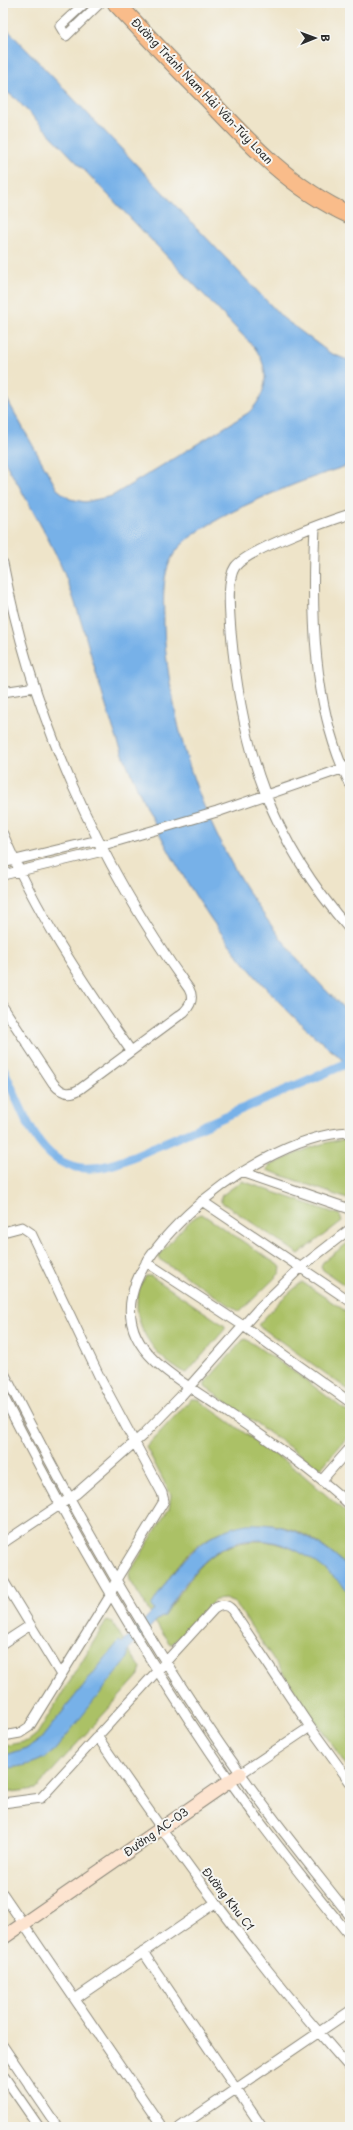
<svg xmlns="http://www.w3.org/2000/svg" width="353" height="2130" font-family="'Playpen Sans',sans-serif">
  <rect width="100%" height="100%" fill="#f6f6f2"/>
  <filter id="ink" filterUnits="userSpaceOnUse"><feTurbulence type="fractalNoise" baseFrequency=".025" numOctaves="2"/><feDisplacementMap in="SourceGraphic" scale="8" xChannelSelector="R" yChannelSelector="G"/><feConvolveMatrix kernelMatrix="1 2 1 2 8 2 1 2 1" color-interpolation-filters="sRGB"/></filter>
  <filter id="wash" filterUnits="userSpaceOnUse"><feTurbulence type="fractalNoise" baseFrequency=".012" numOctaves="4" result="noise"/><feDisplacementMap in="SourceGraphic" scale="16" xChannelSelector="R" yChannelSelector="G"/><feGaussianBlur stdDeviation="0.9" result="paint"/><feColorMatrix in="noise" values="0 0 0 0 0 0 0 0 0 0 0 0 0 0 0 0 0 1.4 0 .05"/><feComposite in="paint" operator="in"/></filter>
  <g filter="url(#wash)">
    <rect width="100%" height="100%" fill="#eee4c9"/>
    <path fill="#abc166" stroke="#6b7648" d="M350,1139V1200L267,1170L269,1166C294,1155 322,1140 350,1139Z
      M242,1181L340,1215L342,1221L299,1254L221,1202V1196Z
      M202,1214L281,1267L280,1273L240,1312L159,1259V1256C167,1246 190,1216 202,1214Z
      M350,1241V1289L323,1270L321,1266L323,1262Z
      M146,1276H151L225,1326V1329L187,1373C182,1372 178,1369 173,1366C146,1348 124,1307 146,1276Z
      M302,1282L350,1314V1391L258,1325L281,1300Z
      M246,1339L303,1378L350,1414V1434L322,1467L316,1466L205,1387V1383L243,1340Z
      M191,1399H197L301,1473L350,1516V1569C337,1557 324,1546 309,1537C270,1515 222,1522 190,1552C174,1568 163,1587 151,1606L155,1610L151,1614L130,1580L129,1574L169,1508L171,1495L146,1447Z
      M261,1541C298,1544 326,1567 350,1593V1771L235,1603L225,1599L215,1600L172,1644L169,1643L155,1622C158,1619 163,1618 165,1614C194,1577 206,1541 261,1541Z
      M107,1620L112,1622L124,1641L122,1643L119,1641L40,1740L27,1748L3,1756V1746L28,1741L37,1734Z
      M128,1649L141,1668L139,1675L36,1789L3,1793V1769C22,1766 40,1764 55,1750Z"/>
    <path fill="#77b1e8" stroke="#516e8a" d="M3,25L283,318L330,353L350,361V465C309,477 203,517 177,550C160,571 164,601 164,626C165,652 169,679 174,704C196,825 261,930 350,1014V1065C242,984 165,865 117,739C97,685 86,627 64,573C52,543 34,514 19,486C14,477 5,465 3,455C0,441 3,408 3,392L57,489L70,499L85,502L112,496L248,413C268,395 271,369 254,347L16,99L3,89Z
      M247,1524C292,1522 318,1541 350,1569V1593C315,1555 261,1518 211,1556C191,1572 177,1595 164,1616L158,1619L128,1650V1658L55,1750C40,1764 23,1766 3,1769V1756L27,1748L40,1740L119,1641L122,1643L154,1610L151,1606C175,1567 200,1532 247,1524Z"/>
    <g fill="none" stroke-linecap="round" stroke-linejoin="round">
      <path stroke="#77b1e8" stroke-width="9" d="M3,1068C29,1125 45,1192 125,1160L350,1062"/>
    </g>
  </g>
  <g filter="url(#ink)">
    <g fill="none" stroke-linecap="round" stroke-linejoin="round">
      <defs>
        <path id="street" d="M85,3L60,26L66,36L100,3
          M350,514C328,521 247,550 235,567C226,580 230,616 231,632C242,752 270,838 350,930
          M315,527C311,610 312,708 350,784
          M3,563C32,717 98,862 189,989C194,998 191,1005 184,1012L80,1089C69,1096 61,1093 53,1083L3,1007
          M3,692L35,687
          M3,834C35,911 83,983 131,1051
          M100,846L217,812L350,766
          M3,863L98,840
          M3,875L103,851
          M350,1132C296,1134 227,1177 188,1214C148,1252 101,1309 154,1360C173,1379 207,1398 230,1414C272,1442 313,1471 350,1505
          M242,1172L350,1209
          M202,1201L350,1301
          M3,1232L22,1227L31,1233L101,1380L162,1493L164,1501L116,1580L110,1596L29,1727L20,1733L3,1736
          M146,1262L242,1325L350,1402
          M3,1371C73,1510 150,1647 241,1774C275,1823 313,1869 350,1916
          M3,1396C72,1532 148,1663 235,1788C271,1839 311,1888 350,1936
          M322,1480L350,1448
          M3,1543L76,1494L143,1435L181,1396L260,1307L301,1267L350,1229
          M3,1580L61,1675
          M3,1643L29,1626
          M97,1736C176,1851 257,1964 350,2068
          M240,1774L310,1727
          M3,1803L41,1798L214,1609C221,1604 227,1604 232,1610L310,1727L350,1782
          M3,1894L162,2127
          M143,1952L262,2127
          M75,1999L215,1903
          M3,2046L58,2127
          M3,2075L39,2127
          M180,2127L350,2011"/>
        <path id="secondary" d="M3,1938L240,1774"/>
        <path id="highway" d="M116,3C146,35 176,67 207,98C250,144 292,189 350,215"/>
      </defs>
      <use href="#street" stroke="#8c887a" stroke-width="11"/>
      <use href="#secondary" stroke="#8c887a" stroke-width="15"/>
      <use href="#highway" stroke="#8c887a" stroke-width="19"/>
      <use href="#street" stroke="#fff" stroke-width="9"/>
      <use href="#secondary" stroke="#fde4d0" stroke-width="13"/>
      <use href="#highway" stroke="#f9bc8a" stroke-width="17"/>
    </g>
  </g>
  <g text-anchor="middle" stroke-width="4" stroke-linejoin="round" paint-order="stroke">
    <g font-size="11" fill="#2b2b2b" stroke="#f6f6f2">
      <text transform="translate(202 91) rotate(46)" y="4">Đường Tránh Nam Hải Vân-Túy Loan</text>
      <text transform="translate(156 1832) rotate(-35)" y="4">Đường AC-03</text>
      <text transform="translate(228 1899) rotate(52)" y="4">Đường Khu C1</text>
    </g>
  </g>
  <rect width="353" height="2130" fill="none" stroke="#f6f6f2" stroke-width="16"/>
  <g transform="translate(315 38) rotate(89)" stroke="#f6f6f2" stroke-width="3" paint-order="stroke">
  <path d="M0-3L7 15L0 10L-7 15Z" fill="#2b2b2b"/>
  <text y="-6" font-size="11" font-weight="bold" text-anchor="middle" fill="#2b2b2b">B</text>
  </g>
</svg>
